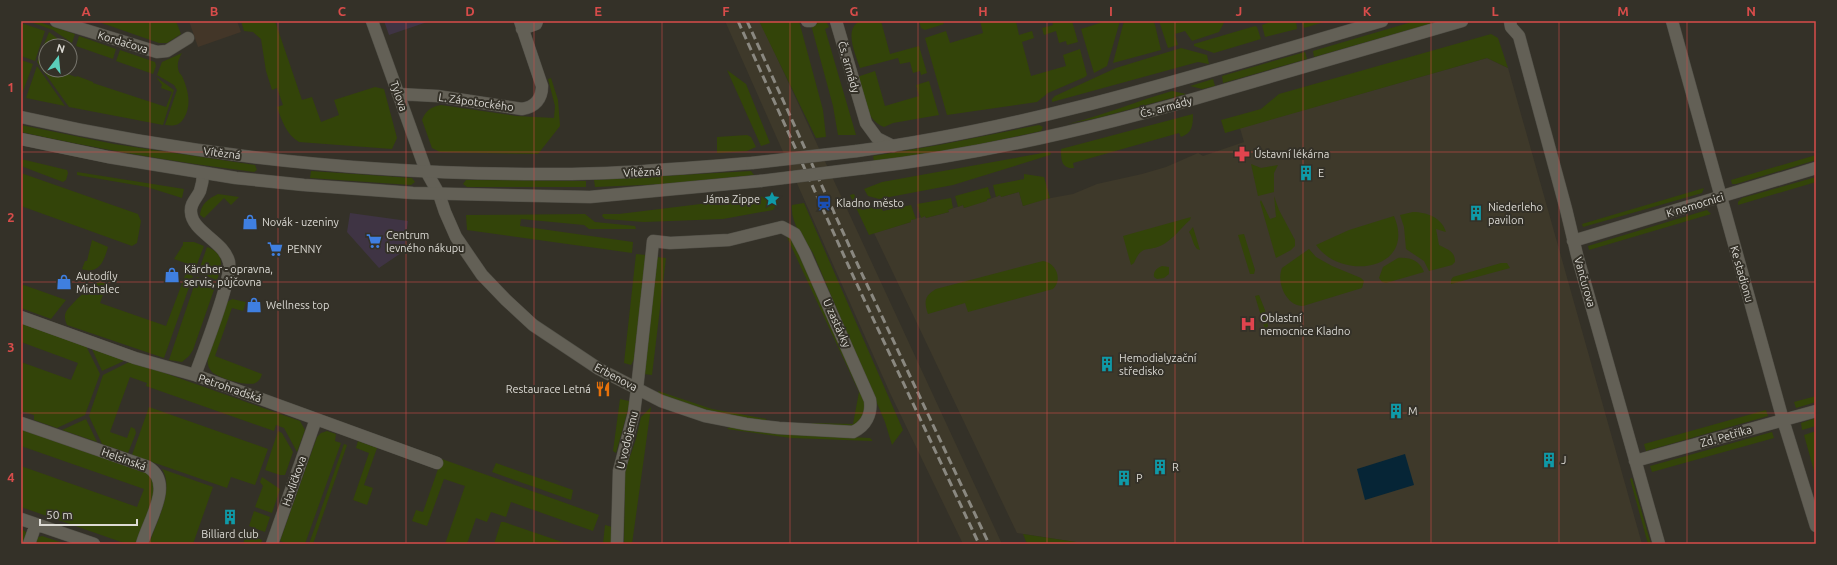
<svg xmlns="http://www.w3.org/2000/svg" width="1837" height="565" font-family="Ubuntu,sans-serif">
  <rect width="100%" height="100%" fill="#343128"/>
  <path fill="#3f3444" d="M384,21H430L389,35Z
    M350,213L408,221L404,251L379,268L347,232Z"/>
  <path fill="#433628" d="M189,21H237L241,32L198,47Z"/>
  <path fill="#3e392a" d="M725,21H760L1002,544H963L890,393Z
    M1487,58L1508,68L1642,544H1088L1017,533L874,233L911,222V220L925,216L926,218L949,212L948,210L963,205L964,208L1001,195V197L1019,192L1023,206L1040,200L1073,194L1097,184L1142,174L1166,167L1198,153L1203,156L1244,142L1240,128Z"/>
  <path fill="#334409" d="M28,21H36L75,34L72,43L53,30Z
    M96,21H176L181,34L167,43H159Z
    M241,21H275L302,100L312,97L321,122L339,115L334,100L375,87L384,89L397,138L392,149L299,142C286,134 282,121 277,107L283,105L277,88L272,90L266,71L261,39L253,32L244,31Z
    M759,21H799L823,110L826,137L816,138Z
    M810,21H826L829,27L825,29L856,135H838L833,106Z
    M860,21H881L890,54L919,46L927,73L921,75L920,71L913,73L910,62L900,64L898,58L860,68C856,55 843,29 860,21Z
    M919,21H943L944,24L925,30L921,28Z
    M980,21H1016L1019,35L1032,31L1034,38L1022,42L1031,76L1066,66L1063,55L1080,49L1087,75L1085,77L1048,93L1037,102L947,115L925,38L946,31L950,43L983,33Z
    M1052,21H1072L1078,42L1067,45L1066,41L1059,43L1056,31L1044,35L1042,28L1053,25Z
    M1106,21H1120L1107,66L1094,73L1081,29Z
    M1124,21H1154L1161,50L1113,63Z
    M1159,21H1225L1219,32L1192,41L1185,31L1175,34L1178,45L1168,48Z
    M1273,21H1296L1297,29L1265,37L1262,25Z
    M1301,21H1327L1304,28Z
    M1415,21H1440L1314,57L1313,51Z
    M21,23L45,31L35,61L21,56Z
    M1255,26L1257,27L1261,39L1214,53L1194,46V44Z
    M49,32L67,46H46L44,64L46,65V70H56L76,77L77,76L93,82V83L166,107L172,92L161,88L162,85L156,77L174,90L163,125L69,107L37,62Z
    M1491,34L1498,38L1508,68L1487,58L1225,133L1221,120L1261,109L1279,94Z
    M79,36L116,49L113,59L76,46Z
    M1181,48L1207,55L1209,64L1198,62L1052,102V99L1055,96L1116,68Z
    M120,50L155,62L156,66L153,74L116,61Z
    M1305,52L1307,59L1223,83L1222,76Z
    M182,53C179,58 177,63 178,68C178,71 180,74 182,76C188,89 192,105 184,118C179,126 174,126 165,125L177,90L174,85L157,75L162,62Z
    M21,60L33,64L21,97Z
    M37,66L65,106L26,98Z
    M727,70L746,84L770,143L761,146Z
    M875,71L885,106L919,96L916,85L929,81L939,115L893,123L884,127C865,120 863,94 857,77Z
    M551,78L558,100L560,126L538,154L440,152L432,148L422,120C426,110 431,107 441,105L516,116L554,118L555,106L548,79Z
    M1213,79L1215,86L1202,89L1190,86Z
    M1172,91L1186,94L1098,118L1068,124C1104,115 1137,101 1172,91Z
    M1193,114C1193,126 1192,133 1181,137L1179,133L1073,163L1074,168C1061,169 1061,159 1061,149Z
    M21,125L114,144L255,165L257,170L254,172C175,162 98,149 21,132Z
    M1039,125L1043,127L1041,131C986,143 930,156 874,161L873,156L939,145Z
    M747,135L751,137L756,147L747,151L717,153V137Z
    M1048,152L1051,153L1050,155L953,185L879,199L868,196L864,189L882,182Z
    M1816,155V160L1736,184H1732L1731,180Z
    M21,159L67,170L68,173L66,180L63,182L21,166Z
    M1251,164L1261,168L1278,165L1274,173V192L1258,196Z
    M311,171L412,178L415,182L411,185L310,178Z
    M751,171L754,175L665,184L595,187L594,180Z
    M77,172L184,189L182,198L147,187L77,175Z
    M21,173L138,214L141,221L137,243L132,246L21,206Z
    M1024,174L1044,177L1050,198L1023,206L1019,192L1001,197L1000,195L996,197L993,185L1024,179Z
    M1816,177V182L1738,205V202L1742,198Z
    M466,180L586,181V187H467L463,184Z
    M988,187L991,198L987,199V201L964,208L963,205L958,207L955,196Z
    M1704,188L1702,193L1583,227L1582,224Z
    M218,194L239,197L231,205L224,198L204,218L200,215C201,204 208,199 218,194Z
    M854,194L862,210L880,206L883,211L911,205L916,219L911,220V222L869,235L850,195Z
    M767,196L778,197V203L773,210L723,219L644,222L605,219L602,216L603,214H619Z
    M1274,196L1279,210L1295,240V246L1291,250L1276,258L1260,202L1261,200L1270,219L1276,217Z
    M951,198L953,208L948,210L949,212L926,218L925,216L921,218L917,204Z
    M804,203L903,430L892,445L885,422L813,253C804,239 790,223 792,205Z
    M1707,210L1711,214L1589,250L1588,246Z
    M1413,212C1427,212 1442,218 1446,232L1436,229L1439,245C1448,250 1455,251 1455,262L1452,265L1429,271L1424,261L1406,249L1404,227L1400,215Z
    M585,214L595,222L635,226L636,229H589L584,225L521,219L520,226L633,242L632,253L467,230L466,215Z
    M1394,216C1417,270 1342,282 1316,245L1349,230Z
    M1191,217L1190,220C1181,228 1174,238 1164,244C1149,253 1142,243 1134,263L1131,265L1123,236Z
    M1193,227L1200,250L1197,249C1192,243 1193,238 1189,232Z
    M785,233H787L793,240L864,397V414L855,426L810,425L812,423L853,424L859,392Z
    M1244,234L1255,270L1254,274H1250L1238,235Z
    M92,240L108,247C104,261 99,275 82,269L85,261H87Z
    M183,242H194L204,246L194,272L186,269L188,264L174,259L183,245Z
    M207,247C224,253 223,265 217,280L198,273Z
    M1309,249L1316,257L1332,266L1361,278L1364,281L1362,288L1303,306C1286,306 1276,282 1282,268Z
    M636,254L646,255L634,359L631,365L624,363Z
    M657,257L666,258L652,375L644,374Z
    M1398,258C1410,257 1420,261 1424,272L1386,283L1382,282L1379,278L1383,267Z
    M1043,261C1056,263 1063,279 1053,289L968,312L965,303L928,314C924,302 924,296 936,289Z
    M1501,263H1507L1510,268L1451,284V280L1453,277Z
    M1162,266L1169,267V274L1164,278L1157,279L1154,277C1153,271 1157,268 1162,266Z
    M186,273L193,276L164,358L67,325C65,320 64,316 66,312C69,306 91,285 97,283C101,282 103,283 107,284L100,303L166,326Z
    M197,277L216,284L193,350L189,356L182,362L169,360Z
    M21,284L66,300L51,319L21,308Z
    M1259,295L1265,310L1268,326L1266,328L1264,326L1255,296Z
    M232,299L246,302L243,311L232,308L215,356L262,374C261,377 260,380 257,382C250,388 218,378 212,372C208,368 207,363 208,357L227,302Z
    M21,323L86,346L100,374L85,415L57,428L34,420V415L21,411V362L71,380L78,363L21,342Z
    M91,347L126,360L102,371Z
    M131,361L300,421L305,430L297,452L284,428L276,425L274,431L146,386L147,383L130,377L110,432L127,438L131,427L135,429L136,433L128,453L102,444L89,416L103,375Z
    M658,391L712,409L767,419L764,421C728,415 693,409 659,394Z
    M1816,396V402L1796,408L1794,402Z
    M620,399L629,401V406L616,453L613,451Z
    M149,407L268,449L255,485L231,477L227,488L132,455Z
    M651,407L632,544H624L625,471L636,439L641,417Z
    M1766,410L1768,416L1646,451L1644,444Z
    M1816,418V426L1802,430L1801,423Z
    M86,419L97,442L62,430Z
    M21,426L150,472L157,488L138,544H127L21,507V466L137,507L144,489L21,446Z
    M731,426L788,434L870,438L873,441L791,438L727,429Z
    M278,431L282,433L293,452L285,475H280L265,470Z
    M327,431L336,434L335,441L341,443L305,544H288L280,541L317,437L321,433Z
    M1816,431V478L1804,435Z
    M1772,432L1774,438L1652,472L1650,466Z
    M358,441L377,448L364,485L373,488L367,505L353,500L369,453L356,448Z
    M344,444L347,445L313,544H309Z
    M439,458L599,515L593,531L511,502L506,517L491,512L487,522L476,518L467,544H445L465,486L444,479L427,526L412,521L416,510L423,512L438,469L435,468Z
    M496,463L573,490L571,500L492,472Z
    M162,469L213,487L193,544H149C156,523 175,489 162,469Z
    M262,477L280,489L272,513L255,507L263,486L260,482Z
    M1632,478L1651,544H1648L1630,479Z
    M254,511L270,517L265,532L249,526Z
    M501,522H504L568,544H494Z
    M605,525L612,527L611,544H603Z
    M21,528L28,534L26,544H21Z
    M246,534L262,540L261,544H243Z
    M1023,534L1089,544H1027Z
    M42,536L66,544H33L36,538Z"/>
  <path fill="#062536" d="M1405,454L1414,485L1365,500L1357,469Z"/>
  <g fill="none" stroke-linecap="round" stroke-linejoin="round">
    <defs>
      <path id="minor" d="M56,21L157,52L167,51L188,38
        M372,21L426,171L439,194L445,212L456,237L482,275L506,300L533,325L599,369L661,401L705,416L746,424L779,428L853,432C866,426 872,414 870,400L805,253L795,234L782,227L729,240L670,243L653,241L652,251L637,389L634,413L619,471L617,544
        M807,21H811
        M836,21L866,123L877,138L893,146
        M1510,21L1511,27L1519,36L1566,209L1577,255L1659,544
        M1672,21L1783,420L1816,526
        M522,29L536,24L537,21
        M398,94L437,96L522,109C535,107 542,99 542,86L520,21
        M1573,241L1816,168
        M21,317L135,358L195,375L437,463
        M195,375C203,353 232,280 229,262C224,241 192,232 191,212C190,203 197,198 200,191C202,185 203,179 203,173
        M21,423L148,467C175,483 148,521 142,544
        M1635,461L1816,411
        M21,519L94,544
        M29,544L36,524
        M272,544L316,419"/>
      <path id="secondary" d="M21,117C192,156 367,174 542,174C612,175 682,168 752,163
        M21,139L108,157L236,178L304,185L413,193L590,197L760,181
        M857,151C1036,127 1209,71 1382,21
        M865,168C987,154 1104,126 1221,91C1301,67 1382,45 1462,21"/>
    </defs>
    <use href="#minor" stroke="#514f47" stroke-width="13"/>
    <use href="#secondary" stroke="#514f47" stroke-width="13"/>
    <use href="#minor" stroke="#636056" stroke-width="12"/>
    <use href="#secondary" stroke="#636056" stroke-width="12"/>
    <path stroke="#8a8880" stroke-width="3" stroke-dasharray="8 4" stroke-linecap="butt" d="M738,21L854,278L979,544
      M747,21L862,274L989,544"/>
    <defs>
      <path id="secondary-bridge" d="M752,163L857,151
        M760,181L865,168"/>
    </defs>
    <use href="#secondary-bridge" stroke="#514f47" stroke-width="13" stroke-linecap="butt"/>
    <use href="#secondary-bridge" stroke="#636056" stroke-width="12"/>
  </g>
  <path fill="none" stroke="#d74c4a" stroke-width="1" stroke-opacity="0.55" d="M150,21V544M278,21V544M406,21V544M534,21V544M662,21V544M790,21V544M918,21V544M1047,21V544M1175,21V544M1303,21V544M1431,21V544M1559,21V544M1687,21V544M21,152H1816M21,282H1816M21,413H1816"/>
  <defs>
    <symbol id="pharmacy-bare" viewBox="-9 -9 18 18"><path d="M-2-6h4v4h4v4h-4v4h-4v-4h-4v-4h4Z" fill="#e0444e" stroke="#343128" stroke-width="2.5" paint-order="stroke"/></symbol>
    <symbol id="building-bare" viewBox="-9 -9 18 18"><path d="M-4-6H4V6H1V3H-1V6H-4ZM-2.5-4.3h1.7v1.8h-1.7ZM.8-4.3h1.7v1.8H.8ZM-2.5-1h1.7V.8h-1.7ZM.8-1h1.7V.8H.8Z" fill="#0f9aa8" stroke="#343128" stroke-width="2.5" paint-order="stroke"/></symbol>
    <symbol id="sight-bare" viewBox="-9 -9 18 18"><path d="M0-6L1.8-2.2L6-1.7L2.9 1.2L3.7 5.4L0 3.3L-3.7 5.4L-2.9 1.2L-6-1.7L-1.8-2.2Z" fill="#0f9aa8" stroke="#343128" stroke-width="2.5" paint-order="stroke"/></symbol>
    <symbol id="station-bare" viewBox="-9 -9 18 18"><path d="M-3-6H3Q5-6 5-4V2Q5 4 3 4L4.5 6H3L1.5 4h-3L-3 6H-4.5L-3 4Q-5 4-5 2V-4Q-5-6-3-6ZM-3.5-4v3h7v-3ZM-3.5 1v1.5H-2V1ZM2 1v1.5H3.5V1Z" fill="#1a4fb4" stroke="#343128" stroke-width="2.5" paint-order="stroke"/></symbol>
    <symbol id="shop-bare" viewBox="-9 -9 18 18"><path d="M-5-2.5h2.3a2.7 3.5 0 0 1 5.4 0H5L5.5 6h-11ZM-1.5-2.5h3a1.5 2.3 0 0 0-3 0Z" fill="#3f7fe0" stroke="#343128" stroke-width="2.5" paint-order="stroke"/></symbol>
    <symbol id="supermarket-bare" viewBox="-9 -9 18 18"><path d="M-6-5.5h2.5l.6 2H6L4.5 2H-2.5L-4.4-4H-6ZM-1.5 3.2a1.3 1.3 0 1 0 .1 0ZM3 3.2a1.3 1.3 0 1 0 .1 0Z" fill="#3f7fe0" stroke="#343128" stroke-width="2.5" paint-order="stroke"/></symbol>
    <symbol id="hospital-bare" viewBox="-9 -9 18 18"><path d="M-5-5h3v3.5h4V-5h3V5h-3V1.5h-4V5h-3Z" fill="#e0444e" stroke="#343128" stroke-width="2.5" paint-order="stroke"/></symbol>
    <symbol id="restaurant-bare" viewBox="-9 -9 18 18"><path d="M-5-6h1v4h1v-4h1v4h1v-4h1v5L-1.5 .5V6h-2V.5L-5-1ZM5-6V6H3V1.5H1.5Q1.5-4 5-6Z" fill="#e8710a" stroke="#343128" stroke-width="2.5" paint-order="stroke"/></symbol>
  </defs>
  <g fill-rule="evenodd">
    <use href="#pharmacy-bare" x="1231" y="143" width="22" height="22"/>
    <use href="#building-bare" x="1295" y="162" width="22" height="22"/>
    <use href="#sight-bare" x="761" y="188" width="22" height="22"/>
    <use href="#station-bare" x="813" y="192" width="22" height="22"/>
    <use href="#building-bare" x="1465" y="202" width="22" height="22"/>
    <use href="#shop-bare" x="239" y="211" width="22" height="22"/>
    <use href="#supermarket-bare" x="363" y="230" width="22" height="22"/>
    <use href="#supermarket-bare" x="264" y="238" width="22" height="22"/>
    <use href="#shop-bare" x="161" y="264" width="22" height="22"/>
    <use href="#shop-bare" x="53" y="271" width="22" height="22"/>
    <use href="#shop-bare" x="243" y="294" width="22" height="22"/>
    <use href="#hospital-bare" x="1237" y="313" width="22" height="22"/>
    <use href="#building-bare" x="1096" y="353" width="22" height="22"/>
    <use href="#restaurant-bare" x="592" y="378" width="22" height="22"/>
    <use href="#building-bare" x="1385" y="400" width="22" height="22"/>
    <use href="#building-bare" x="1538" y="449" width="22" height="22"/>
    <use href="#building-bare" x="1149" y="456" width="22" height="22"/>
    <use href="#building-bare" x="1113" y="467" width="22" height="22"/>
    <use href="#building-bare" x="219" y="506" width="22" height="22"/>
  </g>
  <g text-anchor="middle" stroke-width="4" stroke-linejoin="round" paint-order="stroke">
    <g font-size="11" fill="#dcdad4" stroke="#343128">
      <text transform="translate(123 42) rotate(17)" y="4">Kordačova</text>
      <text transform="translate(849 67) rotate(74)" y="4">Čs. armády</text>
      <text transform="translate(399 96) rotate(71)" y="4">Tylova</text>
      <text transform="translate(476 102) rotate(8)" y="4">L. Zápotockého</text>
      <text transform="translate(1166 107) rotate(-15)" y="4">Čs. armády</text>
      <text transform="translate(222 153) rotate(7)" y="4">Vítězná</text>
      <text transform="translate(642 172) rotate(-3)" y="4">Vítězná</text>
      <text transform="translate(1695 205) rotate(-17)" y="4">K nemocnici</text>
      <text transform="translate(1742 274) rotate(74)" y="4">Ke stadionu</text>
      <text transform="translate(1585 282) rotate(74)" y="4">Vančurova</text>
      <text transform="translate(837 323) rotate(66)" y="4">U zastávky</text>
      <text transform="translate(616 377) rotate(28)" y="4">Erbenova</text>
      <text transform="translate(230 388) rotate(19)" y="4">Petrohradská</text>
      <text transform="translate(1726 436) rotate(-16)" y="4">Zd. Petříka</text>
      <text transform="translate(627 440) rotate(-76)" y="4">U vodojemu</text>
      <text transform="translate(124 459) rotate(20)" y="4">Helsinská</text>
      <text transform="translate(294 481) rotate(-71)" y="4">Havlíčkova</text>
    </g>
    <g font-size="11" fill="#dcdad4" stroke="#343128" text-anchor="start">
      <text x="1254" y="158">Ústavní lékárna</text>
      <text x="1318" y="177">E</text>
      <text x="760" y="203" text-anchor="end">Jáma Zippe</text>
      <text x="836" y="207">Kladno město</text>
      <text x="1488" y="211">Niederleho<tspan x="1488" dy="13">pavilon</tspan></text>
      <text x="262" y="226">Novák - uzeniny</text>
      <text x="386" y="239">Centrum<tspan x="386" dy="13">levného nákupu</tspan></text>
      <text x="287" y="253">PENNY</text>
      <text x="184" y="273">Kärcher - opravna,<tspan x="184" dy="13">servis, půjčovna</tspan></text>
      <text x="76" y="280">Autodíly<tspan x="76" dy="13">Michalec</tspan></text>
      <text x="266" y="309">Wellness top</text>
      <text x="1260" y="322">Oblastní<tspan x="1260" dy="13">nemocnice Kladno</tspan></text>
      <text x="1119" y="362">Hemodialyzační<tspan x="1119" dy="13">středisko</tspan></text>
      <text x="591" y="393" text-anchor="end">Restaurace Letná</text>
      <text x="1408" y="415">M</text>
      <text x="1561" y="464">J</text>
      <text x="1172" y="471">R</text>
      <text x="1136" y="482">P</text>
      <text x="230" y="538" text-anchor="middle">Billiard club</text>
    </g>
  </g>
  <rect width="1837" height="565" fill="none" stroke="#343128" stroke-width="44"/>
  <g transform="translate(58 58) rotate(16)"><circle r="19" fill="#343128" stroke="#77756d"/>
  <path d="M0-3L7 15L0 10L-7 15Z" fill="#5bcebb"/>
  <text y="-6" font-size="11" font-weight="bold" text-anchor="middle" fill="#dcdad4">N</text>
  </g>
  <path d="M40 519v6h97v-6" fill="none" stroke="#dcdad4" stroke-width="2"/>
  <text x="46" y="519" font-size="12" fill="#dcdad4" stroke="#343128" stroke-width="3" paint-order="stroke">50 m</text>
  <rect x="22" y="22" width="1793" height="521" fill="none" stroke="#d74c4a" stroke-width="1.5"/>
  <g font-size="13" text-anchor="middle" font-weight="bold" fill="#d74c4a">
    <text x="86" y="16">A</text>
    <text x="214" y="16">B</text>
    <text x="342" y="16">C</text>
    <text x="470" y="16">D</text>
    <text x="598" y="16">E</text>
    <text x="726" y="16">F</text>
    <text x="854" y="16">G</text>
    <text x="983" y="16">H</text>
    <text x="1111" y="16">I</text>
    <text x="1239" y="16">J</text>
    <text x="1367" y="16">K</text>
    <text x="1495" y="16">L</text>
    <text x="1623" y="16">M</text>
    <text x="1751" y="16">N</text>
    <text x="11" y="92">1</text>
    <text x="11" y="222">2</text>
    <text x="11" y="352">3</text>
    <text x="11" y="482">4</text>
  </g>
</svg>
